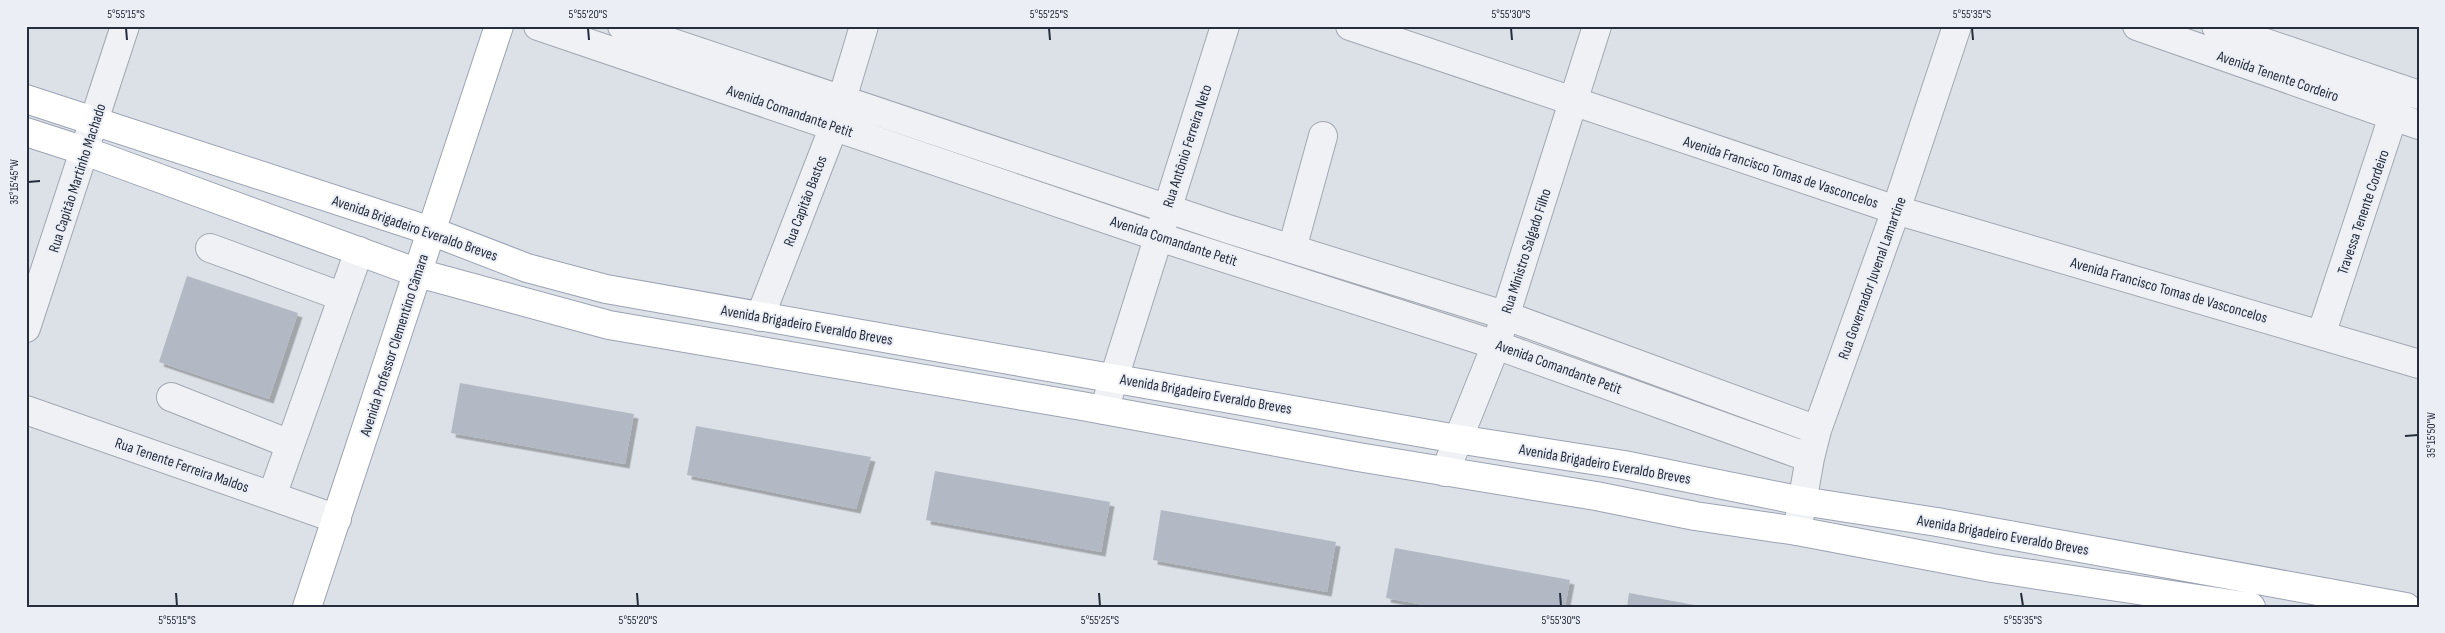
<svg xmlns="http://www.w3.org/2000/svg" width="2445" height="633" font-family="'Sofia Sans Condensed',sans-serif">
  <defs>
    <filter id="shadow"><feDropShadow dx="4.5" dy="4.5" stdDeviation="0" flood-color="#0004"/></filter>
  </defs>
  <rect width="100%" height="100%" fill="#dce0e7"/>
  <path fill="#b3b9c4" filter="url(#shadow)" d="M187,276L298,313L269,399L159,362Z
    M460,383L634,414L625,464L451,433Z
    M696,426L871,457L856,509L687,475Z
    M935,471L1110,502L1101,552L926,520Z
    M1161,510L1336,542L1327,592L1153,560Z
    M1395,548L1570,580L1565,607H1435L1386,598Z
    M1629,593L1700,606V607H1627Z"/>
  <g fill="none" stroke-linecap="round" stroke-linejoin="round">
    <defs>
      <path id="minor" d="M538,26L1159,237L1496,345L1810,458
        M622,26L1228,229L1504,315L1817,430
        M1350,26L1896,210L2419,364
        M2137,26L2419,125
        M2216,26L2419,95
        M210,248L343,297
        M1292,249L1323,136
        M760,317L834,126L864,26
        M26,328L125,26
        M2321,335L2402,89
        M171,397L290,444
        M26,410L337,519
        M1104,410L1225,26
        M1445,472L1496,345L1597,26
        M272,496L359,251
        M1797,531L1810,458L1817,430L1896,210L1957,26"/>
      <path id="major" d="M26,99L431,231L527,268L606,289L1457,439L1624,465L1802,501L1937,522L2406,607
        M26,132L85,151L418,273L609,325L1082,406L1358,457L1596,496L1695,516L1797,531L1992,568L2251,607
        M307,607L499,26"/>
    </defs>
    <use href="#minor" stroke="#a2a7b1" stroke-width="30"/>
    <use href="#major" stroke="#9ba3b3" stroke-width="30"/>
    <use href="#minor" stroke="#eff1f5" stroke-width="28"/>
    <use href="#major" stroke="#fff" stroke-width="28"/>
  </g>
  <path fill="none" stroke="#262d3d" stroke-width="2" d="M126,28L127,40M588,28L589,40M1049,28L1050,40M1511,28L1512,40M1972,28L1973,40M28,182L40,181M2405,436L2418,435M176,593L177,606M637,593L638,606M1099,593L1100,606M1560,593L1561,606M2021,593L2023,606"/>
  <g text-anchor="middle" stroke-width="4" stroke-linejoin="round" paint-order="stroke">
    <g font-size="15" fill="#262d3d" stroke="#ebeff5">
      <text transform="translate(2278 76) rotate(19)" y="5">Avenida Tenente Cordeiro</text>
      <text transform="translate(790 111) rotate(19)" y="5">Avenida Comandante Petit</text>
      <text transform="translate(1187 146) rotate(-72)" y="5">Rua Antônio Ferreira Neto</text>
      <text transform="translate(1781 172) rotate(18)" y="5">Avenida Francisco Tomas de Vasconcelos</text>
      <text transform="translate(77 178) rotate(-72)" y="5">Rua Capitão Martinho Machado</text>
      <text transform="translate(805 201) rotate(-69)" y="5">Rua Capitão Bastos</text>
      <text transform="translate(2363 212) rotate(-71)" y="5">Travessa Tenente Cordeiro</text>
      <text transform="translate(415 228) rotate(19)" y="5">Avenida Brigadeiro Everaldo Breves</text>
      <text transform="translate(1174 241) rotate(18)" y="5">Avenida Comandante Petit</text>
      <text transform="translate(1526 251) rotate(-72)" y="5">Rua Ministro Salgado Filho</text>
      <text transform="translate(1872 278) rotate(-70)" y="5">Rua Governador Juvenal Lamartine</text>
      <text transform="translate(2169 290) rotate(16)" y="5">Avenida Francisco Tomas de Vasconcelos</text>
      <text transform="translate(807 325) rotate(10)" y="5">Avenida Brigadeiro Everaldo Breves</text>
      <text transform="translate(394 345) rotate(-72)" y="5">Avenida Professor Clementino Câmara</text>
      <text transform="translate(1559 367) rotate(20)" y="5">Avenida Comandante Petit</text>
      <text transform="translate(1206 394) rotate(10)" y="5">Avenida Brigadeiro Everaldo Breves</text>
      <text transform="translate(1605 464) rotate(10)" y="5">Avenida Brigadeiro Everaldo Breves</text>
      <text transform="translate(182 465) rotate(19)" y="5">Rua Tenente Ferreira Maldos</text>
      <text transform="translate(2003 535) rotate(10)" y="5">Avenida Brigadeiro Everaldo Breves</text>
    </g>
  </g>
  <rect width="2445" height="633" fill="none" stroke="#ebeff5" stroke-width="55"/>
  <rect x="28" y="28" width="2390" height="578" fill="none" stroke="#262d3d" stroke-width="2"/>
  <g font-size="12" text-anchor="middle" fill="#262d3d">
    <text x="126" y="18">5°55'15"S</text>
    <text x="588" y="18">5°55'20"S</text>
    <text x="1049" y="18">5°55'25"S</text>
    <text x="1511" y="18">5°55'30"S</text>
    <text x="1972" y="18">5°55'35"S</text>
    <text transform="translate(14 182) rotate(-90)" y="4">35°15'45"W</text>
    <text transform="translate(2431 435) rotate(-90)" y="4">35°15'50"W</text>
    <text x="177" y="624">5°55'15"S</text>
    <text x="638" y="624">5°55'20"S</text>
    <text x="1100" y="624">5°55'25"S</text>
    <text x="1561" y="624">5°55'30"S</text>
    <text x="2023" y="624">5°55'35"S</text>
  </g>
</svg>
